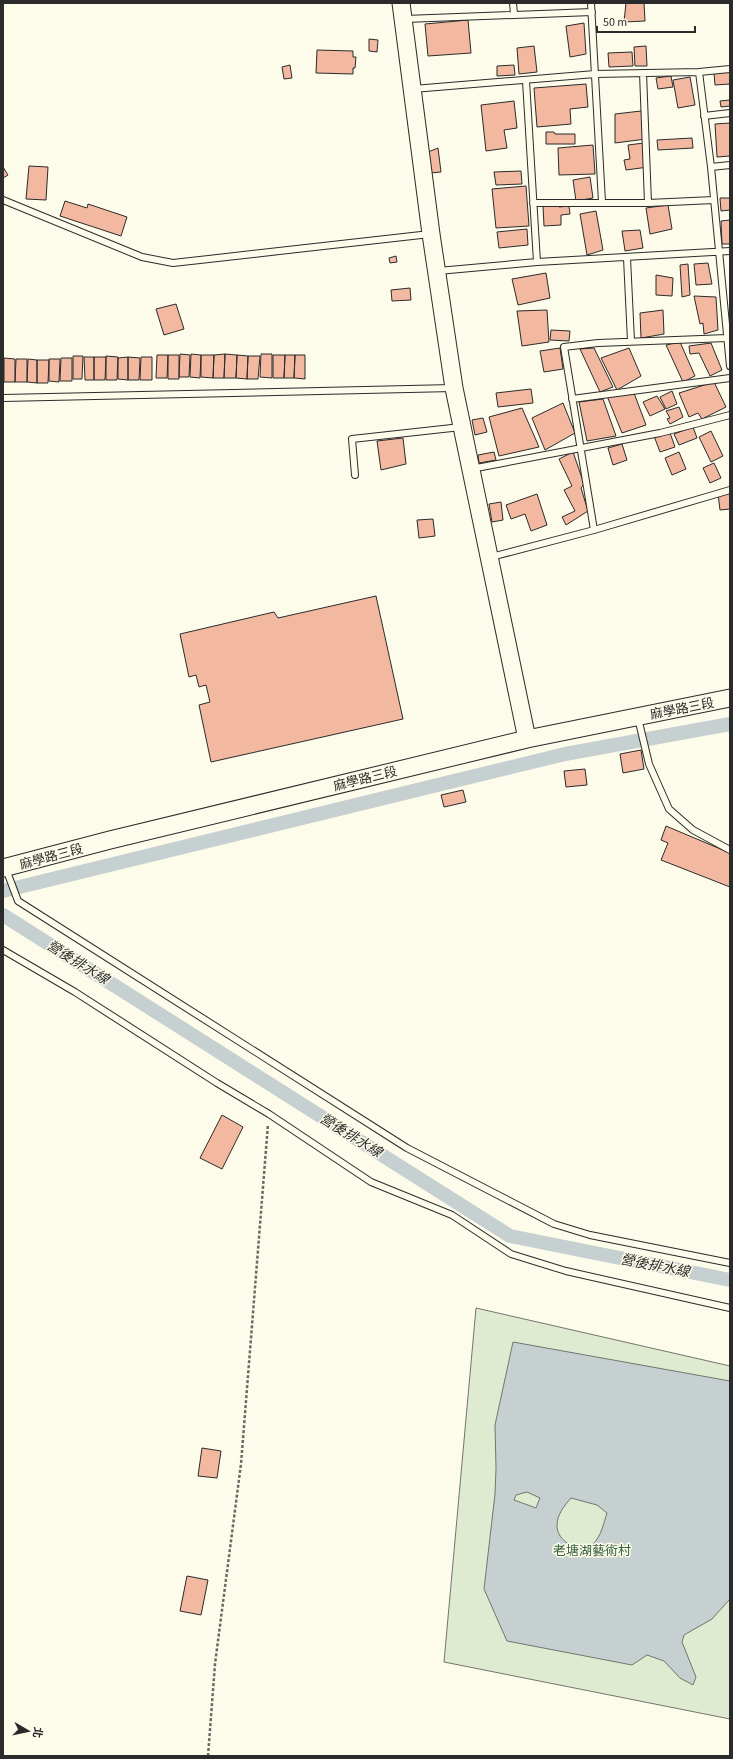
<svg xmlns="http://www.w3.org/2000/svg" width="733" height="1759" font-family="'Source Sans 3','Noto Sans TC',sans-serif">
  <rect width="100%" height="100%" fill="#fdfbea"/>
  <path fill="#deebd1" stroke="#74746e" d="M476,1308L730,1366V1719L444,1662Z"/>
  <path fill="#c7d0d0" stroke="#74746e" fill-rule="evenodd" d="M513,1342L730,1381V1599L712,1619L684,1635L682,1642L696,1677L693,1685L680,1678L664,1661L647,1655L632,1665L507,1641L484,1589L495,1494L496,1468L495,1425ZM527,1492L540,1498L536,1508L514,1500L516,1495ZM571,1498L597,1505L607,1513C604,1522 601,1537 593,1544C580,1555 556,1541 557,1525C557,1515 564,1506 571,1498Z"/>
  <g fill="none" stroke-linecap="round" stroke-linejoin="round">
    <path stroke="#c7d0d0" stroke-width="14" d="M3,891L565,754L730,724
      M3,915L510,1236L730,1280"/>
  </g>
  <path fill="#f2b8a0" stroke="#2b2b2b" d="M626,3H644L645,21L624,22Z
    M468,20L471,53L428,56L425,24Z
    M584,23L586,54L570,57L566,26Z
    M369,39L378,40L377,52L369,51Z
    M534,46L537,72L519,74L517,48Z
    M646,46L647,66H635L634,47Z
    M317,50L353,51V57H356L355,68H353V74L316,73Z
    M632,52L633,66L609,67L608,53Z
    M290,65L292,78L284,79L282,67Z
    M514,65L515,75L497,76V66Z
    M730,71V84L715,85L714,73Z
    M671,76L673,87L658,89L656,78Z
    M690,77L695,105L678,108L673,80Z
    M586,84L588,107L570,109L571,124L537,127L534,88Z
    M730,100V106L721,107L720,101Z
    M514,101L517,128L504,130L507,148L486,151L481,105Z
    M641,111L646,139L615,143V114Z
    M730,123V156L717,157L715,124Z
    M546,132H554L555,134H575V144H546Z
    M692,138L693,148L658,150L657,140Z
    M644,143L648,167L626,170L624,160L630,159L628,145Z
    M593,145L595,174L559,175L558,148Z
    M438,148L441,172L430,173L428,152Z
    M29,166L48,167L46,200L26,199Z
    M3,167L8,175L3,178Z
    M521,171L522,184L496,185L494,172Z
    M590,177L593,198L576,201L573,180Z
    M526,186L529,226L496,228L492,189Z
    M720,198H730V210L721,211Z
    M65,201L87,208L88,204L127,217L121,236L60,216Z
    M559,205V207L569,206L570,214L561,215V225L544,226L543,206Z
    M668,205L672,229L650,234L646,208Z
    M596,211L603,250L587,255L580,214Z
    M730,220V244H722L721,221Z
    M527,229L528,245L499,248L497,232Z
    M640,230L643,248L625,251L622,231Z
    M396,256L397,262L390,263L389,258Z
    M708,263L712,284L696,285L694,264Z
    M688,264L690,295L682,297L680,265Z
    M546,273L550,298L518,305L512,279Z
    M656,275L673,278L672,296L656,295Z
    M410,288L411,300L392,301L391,290Z
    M694,296L716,297L718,330L704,334L703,323L700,324Z
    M176,304L184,329L164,335L156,309Z
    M547,310L549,342L522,346L517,311Z
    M663,310L664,334L641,338L640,313Z
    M551,330L570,331L569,341L550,340Z
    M680,342L695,376L683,382L666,345Z
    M711,343L722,370L710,376L699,353L690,354L689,346Z
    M560,348L563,369L544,372L540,351Z
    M594,348L613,387L600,392L580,349Z
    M629,348L641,376L617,390L601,358Z
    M180,354L190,355L189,377H179Z
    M191,354L201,355L200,378L190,377Z
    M225,354L224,378H213L214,355Z
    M225,354L237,355L236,378H224Z
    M261,354H272V378L260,377Z
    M157,355H168L167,378H156Z
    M168,355H179V379H168Z
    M201,355H214L213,378L201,377Z
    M237,355L248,356L247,379L236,378Z
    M273,355H285L284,378H273Z
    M285,355H295L294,378H284Z
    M295,355H305V379L294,378Z
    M73,356H83L82,379H73Z
    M106,356L118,357L117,380H106Z
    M248,356H260L258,379H247Z
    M84,357H94V380H85Z
    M94,357H106L105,380H94Z
    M128,357V380L118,379V358Z
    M128,357L140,358L139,380H128Z
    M141,357H152V380H140Z
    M4,358L15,359V382H4Z
    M61,358H72V381H60Z
    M16,359H27V382H15Z
    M28,359L37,360V383L27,382Z
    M49,359H60L59,382L49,381Z
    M37,360H49L48,383H37Z
    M714,382L726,407L702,419L698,413L689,417L679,393Z
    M531,389L533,403L498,407L496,393Z
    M672,391L677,404L666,409L660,397Z
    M634,393L646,425L622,433L607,396Z
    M657,396L665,409L650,416L643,402Z
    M603,399L616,436L587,441L579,402Z
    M563,403L575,433L545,450L532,418Z
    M679,407L683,417L670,424L667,419L670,418L666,411Z
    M522,408L539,447L499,456L489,417Z
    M483,418L487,432L475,435L472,420Z
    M693,427L697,438L679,445L674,434Z
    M669,430L675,447L660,452L654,436Z
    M711,431L723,456L711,462L699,437Z
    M403,438L406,464L381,470L377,441Z
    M622,444L627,460L613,465L608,448Z
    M494,452L496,460L479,463L478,455Z
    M573,452L584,484L581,488L588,511L566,525L562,517L575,511L564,490L572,486L559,459Z
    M679,452L686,469L672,475L665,458Z
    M714,463L721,478L710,483L703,468Z
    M730,493V509L720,510L718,494Z
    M537,494L547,525L531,531L525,514L511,519L506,505Z
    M501,502L503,520L492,522L489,504Z
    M433,519L435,536L419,538L417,520Z
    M376,596L403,719L211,762L199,705L210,702L206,685L199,687L196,675L189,677L180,634L274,612L278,618Z
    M641,750L644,769L623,773L620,754Z
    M585,769L587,785L566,787L564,771Z
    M463,790L466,802L444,807L441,795Z
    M666,826L730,853V887L661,860L668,843L661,840Z
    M222,1115L243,1127L222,1169L200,1158Z
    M202,1448L221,1451L217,1478L198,1476Z
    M187,1576L208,1580L201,1615L180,1611Z"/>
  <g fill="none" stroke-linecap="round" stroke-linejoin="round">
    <defs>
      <path id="lane" d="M513,3L514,14
        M591,3L602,202
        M405,19L592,12
        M699,72L730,69
        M643,73L648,203
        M526,81L537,262
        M413,89L595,74L699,72L711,167L730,366
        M704,116L730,113
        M711,167L730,165
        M3,200L142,257L173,263L430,234
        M533,203H648L714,200
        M627,258L631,341
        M438,271L537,262L730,251
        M3,398L453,388
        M572,399L730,378
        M471,469L660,433L730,415
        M355,475L352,439L461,427
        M594,530L564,347L598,343L727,338
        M491,557L594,530L730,490
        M638,718L649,764L669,809L693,830L730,850
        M6,869L18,901L407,1148L554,1224L590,1235L730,1263
        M3,950L75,992L217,1083L269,1114L371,1182L452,1215L511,1254L566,1271L730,1308"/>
      <path id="secondary" d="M401,3L431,234L454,388L527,739
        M3,868L110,840L527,739L730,698"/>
    </defs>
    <use href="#lane" stroke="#2b2b2b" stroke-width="8"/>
    <use href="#secondary" stroke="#2b2b2b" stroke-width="19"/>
    <path stroke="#6a6964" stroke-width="2.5" stroke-dasharray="3 2" stroke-linecap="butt" d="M208,1756L215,1664L241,1464L268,1124"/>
    <use href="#lane" stroke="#fdfbea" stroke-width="6"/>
    <use href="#secondary" stroke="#fdfbea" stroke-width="17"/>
  </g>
  <g text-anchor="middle" stroke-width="3" stroke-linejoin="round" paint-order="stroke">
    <g font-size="13" fill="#2b2b2b" stroke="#fdfbea">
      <text transform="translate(682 708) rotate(-11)" y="5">麻學路三段</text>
      <text transform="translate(365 778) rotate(-14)" y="5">麻學路三段</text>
      <text transform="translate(51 856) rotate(-15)" y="5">麻學路三段</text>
    </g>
    <g font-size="13" fill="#34623c" stroke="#fdfbea">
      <text x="592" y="1555">老塘湖藝術村</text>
    </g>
    <g font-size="14" font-style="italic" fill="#2b2b2b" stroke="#fdfbea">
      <text transform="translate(78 962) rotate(32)" y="5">營後排水線</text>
      <text transform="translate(351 1135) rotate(32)" y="5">營後排水線</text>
      <text transform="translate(655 1265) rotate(11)" y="5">營後排水線</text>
    </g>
  </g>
  <rect width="733" height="1759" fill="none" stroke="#2b2b2b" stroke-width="8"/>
  <g transform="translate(28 1731) rotate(99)" stroke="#fdfbea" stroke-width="3" paint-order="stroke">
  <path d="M0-3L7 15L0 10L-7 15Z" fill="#2b2b2b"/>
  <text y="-6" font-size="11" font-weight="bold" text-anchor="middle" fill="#2b2b2b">北</text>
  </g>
  <path d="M597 26v6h98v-6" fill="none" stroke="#2b2b2b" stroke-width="2"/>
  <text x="603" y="26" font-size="12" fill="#2b2b2b" stroke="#fdfbea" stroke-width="3" paint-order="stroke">50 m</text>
</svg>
